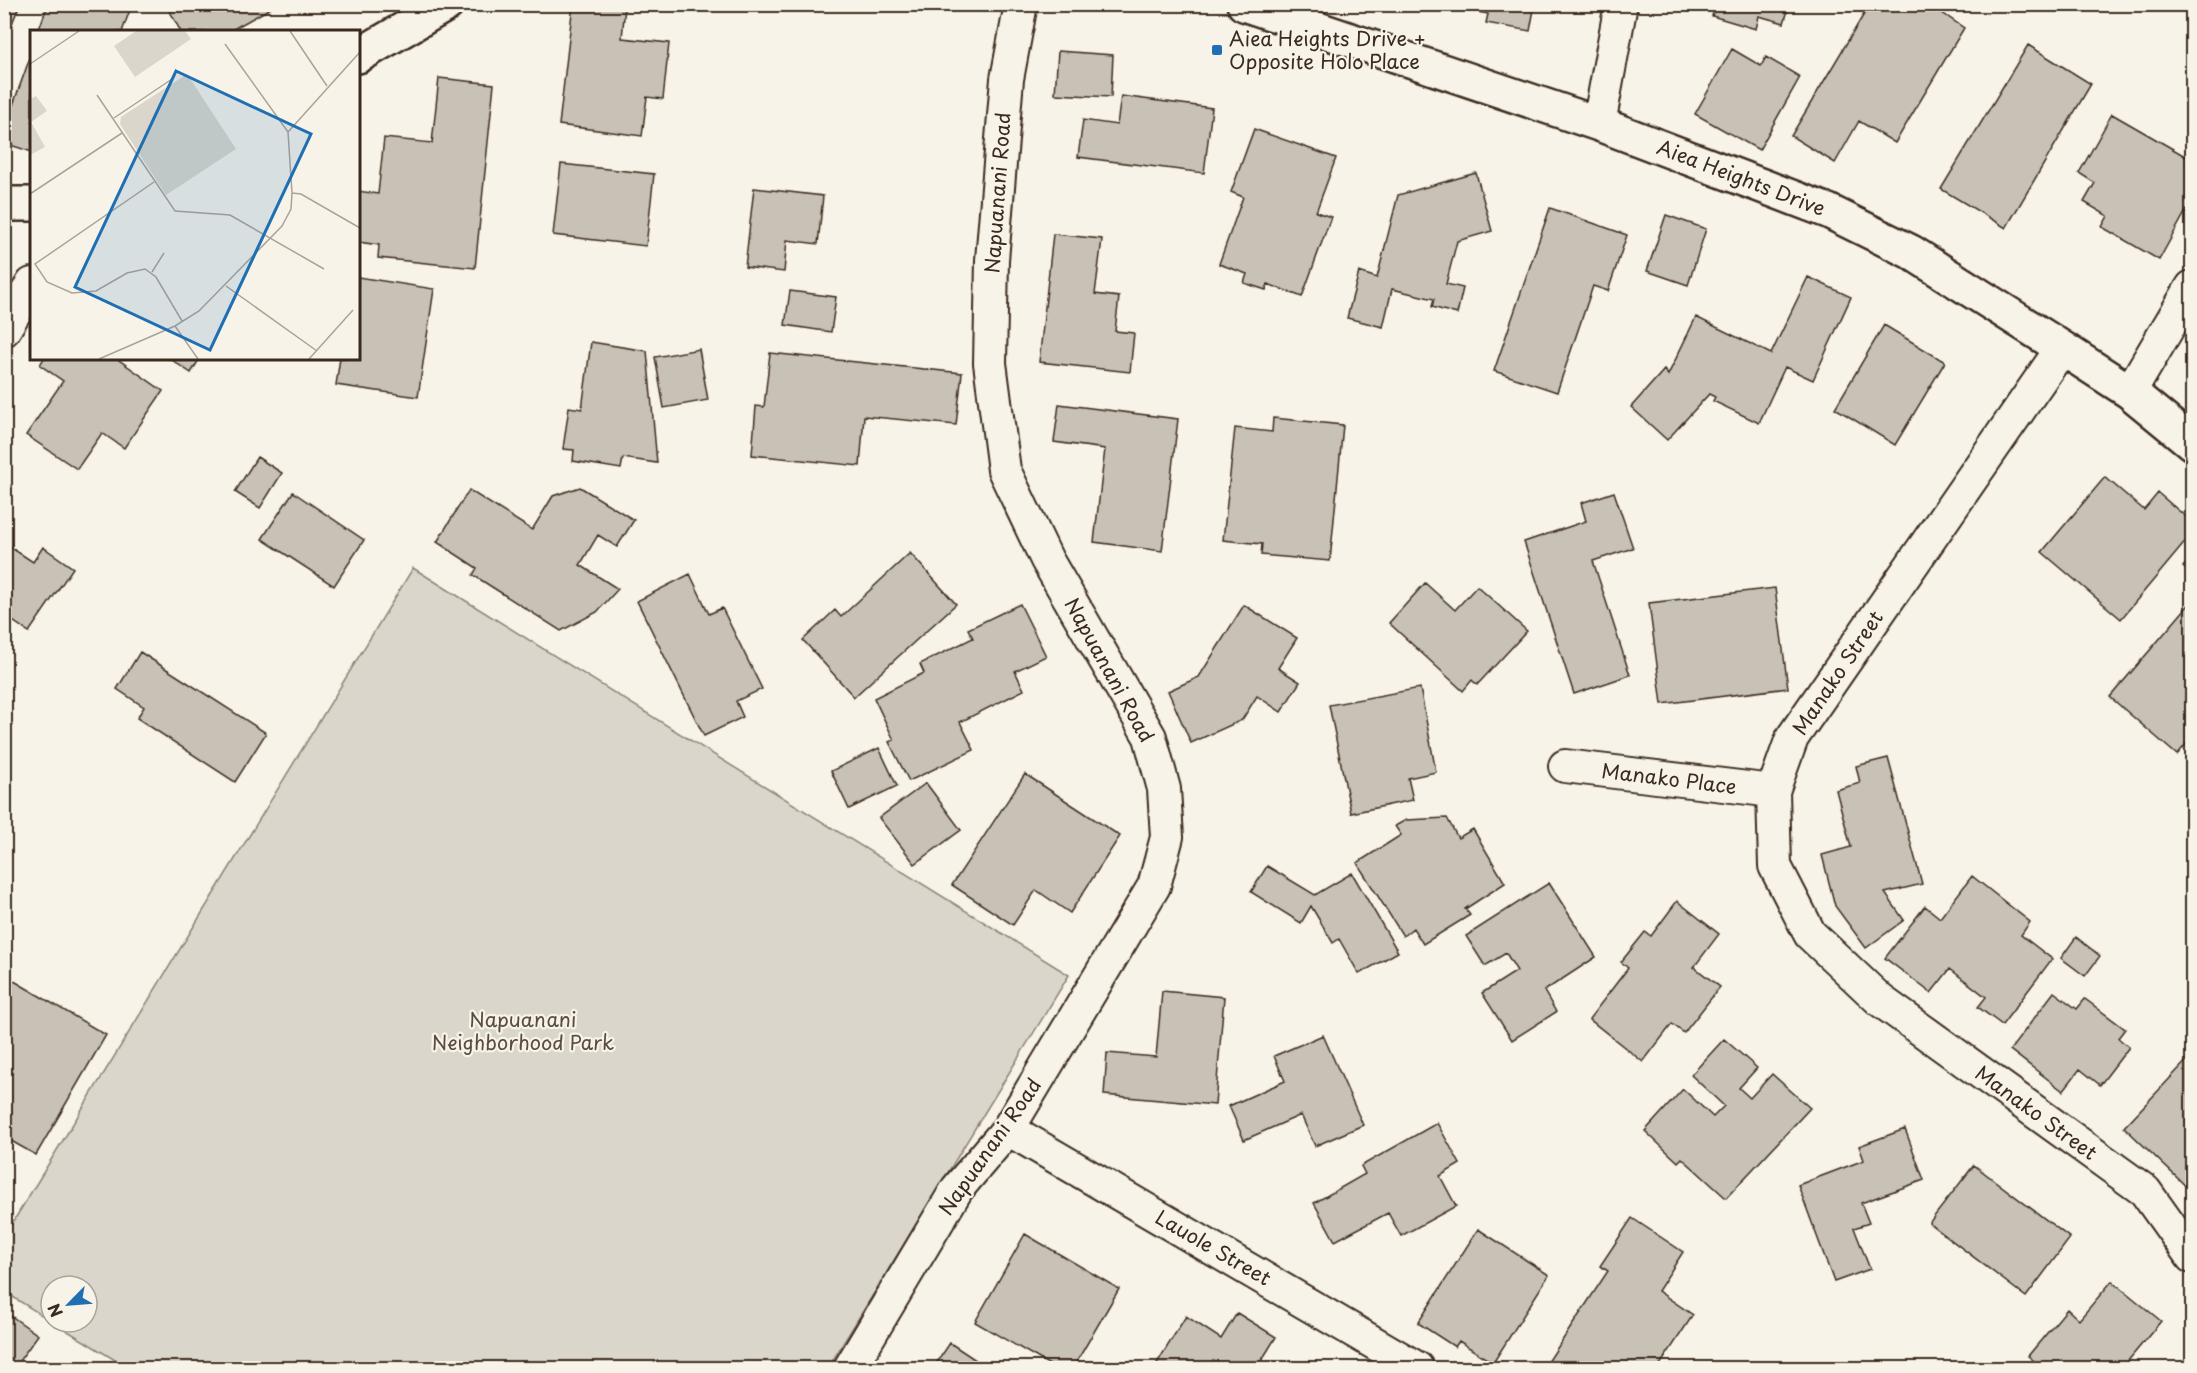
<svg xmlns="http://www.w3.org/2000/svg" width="2197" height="1373" font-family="'Playpen Sans',sans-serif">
  <rect width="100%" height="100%" fill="#f7f3e8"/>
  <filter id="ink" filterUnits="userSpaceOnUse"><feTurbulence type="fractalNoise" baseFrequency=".0167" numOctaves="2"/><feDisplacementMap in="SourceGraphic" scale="12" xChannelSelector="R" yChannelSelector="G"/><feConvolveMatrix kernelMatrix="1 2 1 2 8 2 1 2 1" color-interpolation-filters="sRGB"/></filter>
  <g filter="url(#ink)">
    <path fill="#dbd6cb" stroke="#8b8074" stroke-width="1.5" d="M413,568L1069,975L828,1368H128L53,1322H87V1286H51V1321L5,1292V1235Z"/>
    <path fill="#c8c1b6" stroke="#3b2a1e" stroke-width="1.5" d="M4,4H20L4,43Z
      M48,4H132L122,32H38Z
      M166,4H278L228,32H181Z
      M573,4L625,6L622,38L669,43L663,99L647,97L642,136L559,125Z
      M1535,4L1530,31L1486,23L1488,14L1444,5Z
      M1705,4H1790L1784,23L1759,16L1756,29L1712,16L1715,7Z
      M1870,4H1929L1964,28L1895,143L1859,121L1835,163L1791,136Z
      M2028,45L2091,84L2006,228L1941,189Z
      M1732,49L1761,66L1766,57L1800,77L1759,150L1695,114Z
      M1058,51L1113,55L1111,97L1055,94Z
      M32,52V152L4,143V130Z
      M439,78L494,84L475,268L378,258L379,245L358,242V191L378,194L384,138L432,143Z
      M1121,96L1212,108L1204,173L1078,157L1083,120L1117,125Z
      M2112,114L2192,160V200L2159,260L2102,227L2108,216L2084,202L2095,183L2079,173Z
      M1254,129L1336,158L1316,212L1331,217L1302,297L1268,284L1266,290L1244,283L1247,274L1219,264L1243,197L1231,192Z
      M561,164L654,174L646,246L553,235Z
      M1476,173L1492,231L1457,241L1446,284L1463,288L1457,314L1432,307L1434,299L1392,289L1383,327L1347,318L1359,272L1377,278L1398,195Z
      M754,188L823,196L818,244L787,240L784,272L745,267Z
      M1550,208L1627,235L1608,291L1593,286L1557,392L1494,371Z
      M1666,215L1706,229L1688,285L1647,271Z
      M1053,234L1102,239L1095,294L1119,297L1115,331L1134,333L1130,372L1039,362Z
      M358,277L434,289L418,397L336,385L340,358H358Z
      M1808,277L1851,297L1813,380L1785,367L1759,423L1713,401L1715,397L1709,394L1667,440L1631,407L1664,370L1668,375L1696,317L1771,354Z
      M790,291L836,297L831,332L785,325Z
      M1884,325L1945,362L1895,445L1835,408Z
      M591,342L647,351L657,463L623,458L621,469L573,461L574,450L563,449L569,407L582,409Z
      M699,349L708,400L664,408L655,357Z
      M770,353L962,373L956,425L864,416L860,466L752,455L756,406L764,407Z
      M44,358H116L163,391L124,448L102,433L77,469L26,435L63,381L40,365Z
      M169,358H200L191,373Z
      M1059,404L1178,419L1162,551L1094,542L1105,449L1054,442Z
      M1273,418L1343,425L1330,561L1261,555L1262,544L1223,540L1235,428L1272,432Z
      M257,457L282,473L260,508L235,492Z
      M2105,477L2144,510L2158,493L2192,522V534L2121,619L2042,552Z
      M580,487L634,520L617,547L598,535L580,565L618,589L597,612L561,631L473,575L477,568L437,542L469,490L532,530L553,496Z
      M293,492L364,540L334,586L262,539Z
      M1614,492L1633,548L1593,561L1630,675L1574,694L1524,542L1586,521L1581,503Z
      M4,543L33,562L43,547L73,568L29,632L4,615Z
      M910,553L956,604L854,697L803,640L835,610L841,617Z
      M2192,557V575L2183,567Z
      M690,574L709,614L722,608L762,689L736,701L743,717L704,736L637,601Z
      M1425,583L1455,610L1477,586L1527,631L1477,685L1472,680L1463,691L1389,623Z
      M1775,588L1788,688L1662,704L1649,603Z
      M2192,601V737L2177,755L2110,697Z
      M1020,604L1046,656L1015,671L1024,690L960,722L974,750L909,781L889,742L894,740L874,698L924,673L920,664L973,638L968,629Z
      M1244,605L1297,638L1278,668L1300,682L1281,712L1257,696L1242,720L1191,743L1168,691L1199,677Z
      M140,652L266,733L235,782L137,718L144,707L117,689Z
      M1420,688L1436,772L1408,778L1413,800L1351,813L1329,705Z
      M879,748L897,786L849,809L831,771Z
      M1888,758L1922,884L1885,893L1904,920L1866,948L1835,906L1822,855L1851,847L1836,790L1860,783L1856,766Z
      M1025,774L1120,836L1070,913L1036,890L1013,925L952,885Z
      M926,783L961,830L915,864L879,818Z
      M1447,818L1458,838L1473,829L1505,883L1465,909L1470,915L1423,944L1413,928L1403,936L1357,863L1401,835L1395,826L1406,820Z
      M1267,866L1315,895L1352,873L1398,952L1359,974L1339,939L1333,943L1311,906L1301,923L1251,892Z
      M1972,876L2030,922L2021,935L2052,959L2002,1025L1978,1007L1986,997L1950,969L1931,993L1885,958L1925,906L1940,918Z
      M1549,883L1596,957L1544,991L1556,1012L1512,1040L1482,993L1517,971L1506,953L1485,966L1466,936Z
      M1677,901L1719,934L1694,967L1720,987L1684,1033L1672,1024L1643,1062L1589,1019L1628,968L1621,962L1645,932L1651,936Z
      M2076,937L2100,956L2085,976L2061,958Z
      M4,975L106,1035L36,1155L4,1137Z
      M1162,991L1224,997L1215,1105L1104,1095L1107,1053L1156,1057Z
      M2054,992L2077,1009L2085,999L2125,1029L2118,1038L2129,1047L2100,1085L2080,1069L2063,1091L2010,1050Z
      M1323,1035L1363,1125L1315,1146L1301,1115L1244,1140L1229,1106L1285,1081L1274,1056Z
      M1724,1039L1757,1068L1739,1088L1750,1098L1772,1074L1810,1108L1726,1198L1682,1158L1678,1162L1645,1131L1683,1089L1713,1117L1724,1106L1691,1075Z
      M2191,1056L2192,1057V1192L2124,1127Z
      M1437,1123L1460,1164L1440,1176L1456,1206L1401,1236L1388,1213L1335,1241L1314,1203L1365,1174L1361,1166Z
      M1905,1129L1924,1180L1861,1203L1869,1223L1854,1228L1870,1269L1834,1282L1798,1185L1864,1160L1859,1146Z
      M1974,1165L2070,1238L2026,1297L1929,1223Z
      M1632,1218L1683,1252L1658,1291L1693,1315L1658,1368H1544L1608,1271L1600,1266Z
      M1478,1229L1549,1275L1493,1363L1459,1341L1455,1347L1418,1323Z
      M1025,1234L1119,1289L1073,1368H1055L975,1322Z
      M2112,1281L2161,1321L2122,1368H2043L2028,1356L2067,1309L2079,1320Z
      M4,1311L38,1335L14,1368H4Z
      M1237,1313L1276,1337L1257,1368H1154L1186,1316L1221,1339Z
      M950,1343L988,1368H933Z"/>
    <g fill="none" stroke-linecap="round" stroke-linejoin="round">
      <defs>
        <path id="street" d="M1599,124L1621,4
          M4,330L32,284
          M2062,348L1792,738L1773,791L1775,866L1810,934L1880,1000L2145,1191L2192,1257
          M2130,392L2192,287
          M1565,766L1773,791
          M1008,1129L1417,1368
          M850,1368L957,1189L1008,1129L1154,886L1167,837L1164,789L1150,737L1047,560L1004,470L990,363L992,260L1007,79L1021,4"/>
        <path id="secondary" d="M1244,4L1599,124L1828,211L1911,252L2062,348L2130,392L2192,443
          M358,56L447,4
          M4,204H32"/>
      </defs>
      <use href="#street" stroke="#3b2a1e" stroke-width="36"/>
      <use href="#secondary" stroke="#3b2a1e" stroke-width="38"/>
      <use href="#street" stroke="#f7f3e8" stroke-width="32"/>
      <use href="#secondary" stroke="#f7f3e8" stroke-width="33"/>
    </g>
  </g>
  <rect fill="#1f6fb2" stroke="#f7f3e8" stroke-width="2" x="1211" y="44" width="12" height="12" rx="3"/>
  <g text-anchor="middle" stroke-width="4.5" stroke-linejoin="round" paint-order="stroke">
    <g font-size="20" fill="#3b2a1e" stroke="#f7f3e8" text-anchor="start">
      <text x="1229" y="46">Aiea Heights Drive +<tspan x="1229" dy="23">Opposite Holo Place</tspan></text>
    </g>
    <g font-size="20" fill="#3b2a1e" stroke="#f7f3e8">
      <text transform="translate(1741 178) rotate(21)" y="7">Aiea Heights Drive</text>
      <text transform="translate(998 193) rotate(-86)" y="7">Napuanani Road</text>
      <text transform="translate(1109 670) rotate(61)" y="7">Napuanani Road</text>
      <text transform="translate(1838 673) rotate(-56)" y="7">Manako Street</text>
      <text transform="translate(1669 779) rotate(7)" y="7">Manako Place</text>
      <text transform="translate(2036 1113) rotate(36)" y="7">Manako Street</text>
      <text transform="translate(990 1147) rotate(-55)" y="7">Napuanani Road</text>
      <text transform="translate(1213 1248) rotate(30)" y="7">Lauole Street</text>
    </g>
    <g font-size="20" fill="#5b4c41" stroke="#f7f3e8">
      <text x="523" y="1027">Napuanani<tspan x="523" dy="23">Neighborhood Park</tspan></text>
    </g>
  </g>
  <g transform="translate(30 30)">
    <rect width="330" height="330" fill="#f7f3e8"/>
    <path d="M106,1H155L161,9L105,47L84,16ZM157,44L206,119L136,165L90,94L91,87ZM6,66L17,81L1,92L15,117L0,125V69Z" fill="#dbd6cb"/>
    <path fill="none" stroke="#aca397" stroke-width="1.5" d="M260,1L297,56M195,14L258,102M0,34L49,1M67,65L145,181L200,185L294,239M84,88L142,49M124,152L5,234L17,252L42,263L66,261L97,243L115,239L126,247L152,291M262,163L271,164L330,198M0,164L92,103M122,242L134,223M196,256L287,321M145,296L168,329M69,329L145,296L169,281L252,196L261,179L262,163L258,102L330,22M279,329L323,280"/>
    <path fill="#1f6fb2" fill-opacity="0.15" stroke="#1f6fb2" stroke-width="3" d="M146,41L281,104L180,320L45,257Z"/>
    <rect width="330" height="330" fill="none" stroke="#3b2a1e" stroke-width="3"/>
  </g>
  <rect width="2197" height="1373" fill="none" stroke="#f7f3e8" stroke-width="24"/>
  <rect x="12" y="12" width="2173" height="1349" fill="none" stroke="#3b2a1e" stroke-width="2" filter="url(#ink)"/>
  <g transform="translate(69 1304) rotate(245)"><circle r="28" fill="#f7f3e8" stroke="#aca397" stroke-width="1.5"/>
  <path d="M0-4.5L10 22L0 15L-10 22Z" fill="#1f6fb2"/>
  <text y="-9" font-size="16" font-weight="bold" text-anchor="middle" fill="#3b2a1e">N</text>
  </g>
</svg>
